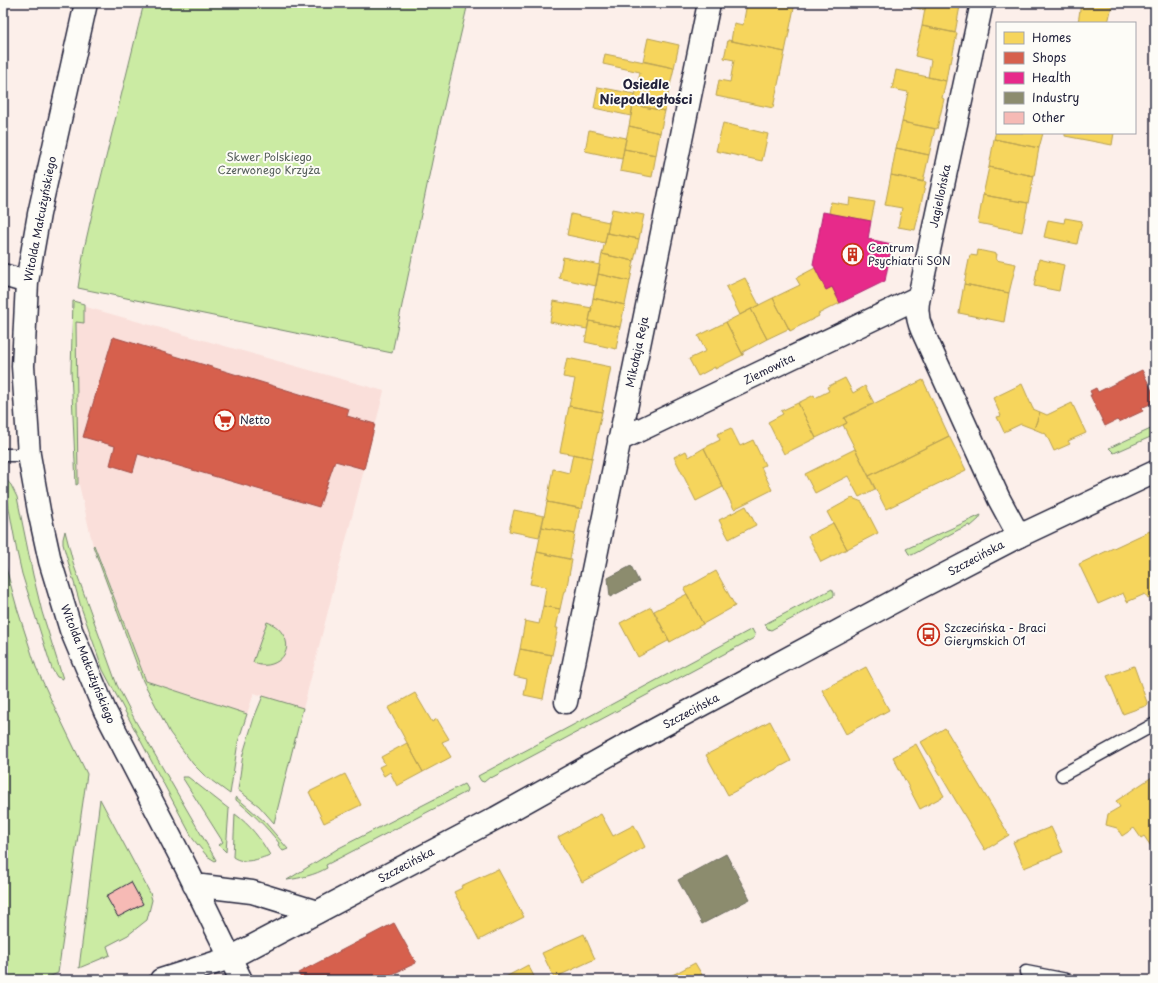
<svg xmlns="http://www.w3.org/2000/svg" width="1158" height="983" font-family="'Playpen Sans',sans-serif">
  <rect width="100%" height="100%" fill="#fcefea"/>
  <filter id="ink" filterUnits="userSpaceOnUse"><feTurbulence type="fractalNoise" baseFrequency=".025" numOctaves="2"/><feDisplacementMap in="SourceGraphic" scale="8" xChannelSelector="R" yChannelSelector="G"/><feConvolveMatrix kernelMatrix="1 2 1 2 8 2 1 2 1" color-interpolation-filters="sRGB"/></filter>
  <g filter="url(#ink)">
    <path fill="#fadfda" d="M79,305L384,391L303,709L254,693L247,714L146,681L95,545L93,546L78,480L76,321Z"/>
    <path fill="#cbeba3" stroke="#76866f" d="M144,3H468L439,128L392,353L78,288L84,249L92,214Z
      M73,301L84,304V323L76,322L78,480V484L76,485L71,370Z
      M1155,427V435L1114,453L1109,448Z
      M3,476L11,485L17,497L33,575L42,612L63,679L57,677L52,669L22,574L17,552Z
      M981,515L979,519L970,527L969,525L958,530L912,555L909,554L906,549Z
      M65,531L74,566L117,685L136,722L216,860L215,861L207,856L193,839L103,670L81,607L63,544V539Z
      M94,545L146,681L247,714L238,742L230,794L204,775L193,764L170,733L143,681L93,546Z
      M3,557L17,608L36,667L53,704L87,774L58,973L42,980H3Z
      M832,589L834,593V596L771,630L768,629L765,624Z
      M267,622C273,624 278,627 282,633C297,653 273,672 254,663L253,662Z
      M752,629L755,635L754,638L491,778L490,777L484,782L481,781L478,776Z
      M263,696L303,708L274,823L259,806L238,790L243,754L254,718Z
      M182,777H188L229,809L226,852L219,845L223,842Z
      M464,784L467,789L466,792L326,865L327,868C315,875 301,878 287,880L339,848Z
      M236,797L264,821L288,849L283,851L278,845L279,843C266,826 252,813 236,800Z
      M100,799L150,893L152,900L147,920L128,935L107,946L110,955L79,968Z
      M235,814C250,825 260,838 270,855C259,859 244,865 233,857Z"/>
    <path fill="#f6d55c" stroke="#b69f52" d="M666,3H688L687,7Z
      M747,3H795L785,52L731,41L734,23L743,25Z
      M894,3H926L925,10Z
      M926,3H945L960,6L955,33L922,26Z
      M1081,3H1100L1112,6L1108,23H1078Z
      M922,26L957,33L951,63H949L946,81L928,77L931,60L915,56Z
      M648,38L679,45L674,68L643,61Z
      M728,40L785,52L773,108L716,96L719,80L730,82L734,60L724,58Z
      M605,54L674,68L669,90L638,83L640,72L603,64Z
      M896,70L946,81L942,98L944,99L937,129L902,122L908,92L892,89Z
      M638,83L669,90L665,111L633,105Z
      M598,87L635,94L631,116L594,108Z
      M633,105L665,111L660,133L629,126Z
      M902,122L935,129L929,155L896,148Z
      M723,123L768,134L762,161L716,151Z
      M629,126L660,133L656,155L624,149Z
      M997,127V133H1043L1039,148L994,139Z
      M589,130L626,138L622,159L585,151Z
      M1065,133H1114L1112,145L1065,136Z
      M994,139L1039,148L1034,176L989,167Z
      M896,148L929,155L923,182L891,175Z
      M624,149L656,155L652,177L620,171Z
      M989,167L1034,176L1028,203L983,195Z
      M891,175L926,182L915,230L898,227L902,208L885,205Z
      M983,195L1028,203L1022,232L978,223Z
      M850,198L875,202L871,221L829,213L831,202L849,205Z
      M612,209L644,215L639,239L607,233Z
      M571,214L609,222L605,243L567,235Z
      M1065,218L1082,221L1077,244L1044,237L1048,220L1064,223Z
      M607,233L639,239L634,261L602,254Z
      M978,250L997,254L996,260L1016,264L1009,293L964,284L970,255L977,256Z
      M602,254L634,261L630,281L598,274Z
      M563,257L600,265L596,286L559,278Z
      M1039,259L1064,265L1059,291L1034,286Z
      M815,268L826,290L832,287L840,303L818,314L819,316L790,331L773,298L800,285L796,278Z
      M598,274L630,281L625,305L593,298Z
      M745,278L759,305L740,315L726,287Z
      M964,284L1009,293L1004,322L959,313Z
      M593,298L625,305L620,327L589,321Z
      M773,298L790,331L788,329L767,339L751,309Z
      M554,301L592,308L587,329L550,322Z
      M751,309L767,339L743,352V355L726,322Z
      M589,321L620,327L616,349L585,342Z
      M726,322L743,355L715,369V367L698,376L689,359L706,351L698,336Z
      M567,358L611,367L602,412L569,406L575,379L563,377Z
      M845,378L853,393L865,386L874,403L844,418L847,423L816,438L798,403L814,395L815,398L829,391L827,387Z
      M923,380L949,436L869,476L843,425L847,423L844,418Z
      M1022,384L1033,409L1040,412L1034,429L1021,424L1004,432L997,417L1001,416L993,398Z
      M798,403L816,438L784,454L768,422L783,414L781,411Z
      M1072,403L1086,433L1068,441L1070,444L1054,451L1046,434L1034,429L1040,412L1047,415Z
      M569,406L602,412L592,458L560,452Z
      M731,428L740,446L753,440L765,465L761,467L772,490L734,509L704,448L720,440L717,434Z
      M949,436L966,470L886,509L869,476Z
      M704,448L723,487L696,501L674,457L686,451L689,457Z
      M855,449L875,489L859,497L848,476L815,493L805,474Z
      M573,454L592,458L582,509L547,502L553,469L569,473Z
      M852,498L862,502L878,533L847,549L827,512Z
      M547,502L580,508L575,534L542,527Z
      M746,506L756,525L729,539L719,520Z
      M514,510L544,516L539,537L509,531Z
      M833,523L847,549L821,562L808,536Z
      M542,527L575,534L570,559L537,552Z
      M1150,531L1155,542V596L1148,599L1145,594L1127,602L1123,593L1098,604L1079,564Z
      M537,552L572,560L566,591H564L560,609L543,606L546,587L530,584Z
      M716,571L735,606L703,624L684,589Z
      M687,594L703,624L670,642L654,611Z
      M543,606L560,609L556,628H558L552,655L520,649L525,621L539,624Z
      M651,607L670,642L668,641L638,657L620,623Z
      M520,649L552,655L543,699L524,695L527,679L514,676Z
      M1134,666L1148,705L1123,714L1107,676Z
      M866,667L889,710L846,734L822,690Z
      M415,693L432,722L437,719L449,739L442,742L451,757L423,772L388,708Z
      M770,721L791,761L728,795L706,755Z
      M945,728L1009,835L985,850L921,742Z
      M407,743L423,772L397,786L390,772L384,776L379,767L385,764L381,757Z
      M916,744L944,796L920,809L893,757Z
      M345,774L361,805L324,823L309,792Z
      M1152,777L1155,782V852L1144,836L1141,838L1134,828L1122,836L1117,828L1106,825L1108,814L1120,807L1116,801Z
      M601,814L613,836L634,825L645,847L582,882L558,837Z
      M1051,827L1063,852L1024,868L1013,842Z
      M498,869L524,917L479,940L454,892L462,888L461,886Z
      M584,934L595,959L554,978L542,953Z
      M695,963L705,980H663Z
      M528,965L536,980H500Z"/>
    <path fill="#d6604d" stroke="#a04d48" d="M113,337L349,409L347,416L375,424L364,469L335,461L319,507L138,454L133,472L110,465L115,446L83,437Z
      M1142,370L1155,397V402L1141,408L1143,411L1119,422L1117,420L1105,426L1090,395H1092L1090,391L1096,388L1098,392Z
      M394,923L416,963L380,980H302L298,973Z"/>
    <path fill="#e7298a" stroke="#ac2772" d="M823,212L871,221L868,239L892,244L885,281L840,303L832,287L826,290L813,264Z"/>
    <path fill="#8c8c6e" stroke="#6c6c5f" d="M631,566L639,582L610,597L608,578Z
      M726,854L750,899L702,924L678,880Z"/>
    <path fill="#f6bab5" stroke="#22223b" d="M131,882L143,904L118,917L106,896Z"/>
    <g fill="none" stroke-linecap="round" stroke-linejoin="round">
      <defs>
        <path id="lane" d="M3,455H29
          M1062,775L1155,724
          M1026,972L1067,980"/>
        <path id="street" d="M86,3L39,214L27,282L23,366L29,455L39,511L50,561L71,630L105,711L186,867L241,980
          M982,3L919,297C916,309 917,319 922,330L999,499L1019,536
          M3,275L27,282
          M619,440L919,297
          M566,702L709,3
          M194,885L252,892L317,912"/>
        <path id="secondary" d="M161,980L230,958L496,818L632,742L917,589L1019,536L1155,472"/>
      </defs>
      <use href="#lane" stroke="#22223b" stroke-width="15"/>
      <use href="#street" stroke="#22223b" stroke-width="25"/>
      <use href="#secondary" stroke="#22223b" stroke-width="25"/>
      <use href="#lane" stroke="#fdfcf7" stroke-width="12"/>
      <use href="#street" stroke="#fdfcf7" stroke-width="22"/>
      <use href="#secondary" stroke="#fdfcf7" stroke-width="22"/>
    </g>
  </g>
  <defs>
    <symbol id="building-ring" viewBox="-11 -11 22 22"><circle r="9.5" fill="#fdfcf7" stroke="#c8321e" stroke-width="1.5"/><path d="M-4-6H4V6H1V3H-1V6H-4ZM-2.5-4.3h1.7v1.8h-1.7ZM.8-4.3h1.7v1.8H.8ZM-2.5-1h1.7V.8h-1.7ZM.8-1h1.7V.8H.8Z" fill="#c8321e"/></symbol>
    <symbol id="supermarket-ring" viewBox="-11 -11 22 22"><circle r="9.5" fill="#fdfcf7" stroke="#c8321e" stroke-width="1.5"/><path d="M-6-5.5h2.5l.6 2H6L4.5 2H-2.5L-4.4-4H-6ZM-1.5 3.2a1.3 1.3 0 1 0 .1 0ZM3 3.2a1.3 1.3 0 1 0 .1 0Z" fill="#c8321e"/></symbol>
    <symbol id="bus-ring" viewBox="-11 -11 22 22"><circle r="9.5" fill="#fdfcf7" stroke="#c8321e" stroke-width="1.5"/><path d="M-5-6H5V4H4V6H2V4H-2V6H-4V4H-5ZM-3.5-4V0h7V-4ZM-3.5 1.2v1.5H-2V1.2ZM2 1.2v1.5H3.5V1.2Z" fill="#c8321e"/></symbol>
  </defs>
  <g fill-rule="evenodd">
    <use href="#building-ring" x="840" y="242" width="25" height="25"/>
    <use href="#supermarket-ring" x="212" y="408" width="25" height="25"/>
    <use href="#bus-ring" x="916" y="622" width="25" height="25"/>
  </g>
  <g text-anchor="middle" stroke-width="4" stroke-linejoin="round" paint-order="stroke">
    <g font-size="11" fill="#555e5a" stroke="#fdfcf7">
      <text x="269" y="161">Skwer Polskiego<tspan x="269" dy="13">Czerwonego Krzyża</tspan></text>
    </g>
    <g font-size="11" fill="#22223b" stroke="#fdfcf7">
      <text transform="translate(940 196) rotate(-78)" y="4">Jagiellońska</text>
      <text transform="translate(40 219) rotate(-79)" y="4">Witolda Małcużyńskiego</text>
      <text transform="translate(637 352) rotate(-78)" y="4">Mikołaja Reja</text>
      <text transform="translate(769 369) rotate(-26)" y="4">Ziemowita</text>
      <text transform="translate(976 558) rotate(-28)" y="4">Szczecińska</text>
      <text transform="translate(88 664) rotate(68)" y="4">Witolda Małcużyńskiego</text>
      <text transform="translate(691 711) rotate(-28)" y="4">Szczecińska</text>
      <text transform="translate(406 865) rotate(-28)" y="4">Szczecińska</text>
    </g>
    <g font-size="11" fill="#22223b" stroke="#fdfcf7" text-anchor="start">
      <text x="868" y="252">Centrum<tspan x="868" dy="13">Psychiatrii SON</tspan></text>
      <text x="240" y="424">Netto</text>
      <text x="944" y="632">Szczecińska - Braci<tspan x="944" dy="13">Gierymskich 01</tspan></text>
    </g>
    <g font-size="13" font-weight="bold" fill="#22223b" stroke="#fdfcf7">
      <text x="646" y="89">Osiedle<tspan x="646" dy="15">Niepodległości</tspan></text>
    </g>
  </g>
  <rect width="1158" height="983" fill="none" stroke="#fdfcf7" stroke-width="16"/>
  <rect x="8" y="8" width="1142" height="967" fill="none" stroke="#22223b" stroke-width="1.5" filter="url(#ink)"/>
  <rect x="996" y="22" width="140" height="112" fill="#fdfcf7" stroke="#a5a5ac"/>
  <rect x="1004" y="32" width="20" height="12" fill="#f6d55c" stroke="#a5a5ac"/>
  <text x="1032" y="42" font-size="12" fill="#22223b">Homes</text>
  <rect x="1004" y="52" width="20" height="12" fill="#d6604d" stroke="#a5a5ac"/>
  <text x="1032" y="62" font-size="12" fill="#22223b">Shops</text>
  <rect x="1004" y="72" width="20" height="12" fill="#e7298a" stroke="#a5a5ac"/>
  <text x="1032" y="82" font-size="12" fill="#22223b">Health</text>
  <rect x="1004" y="92" width="20" height="12" fill="#8c8c6e" stroke="#a5a5ac"/>
  <text x="1032" y="102" font-size="12" fill="#22223b">Industry</text>
  <rect x="1004" y="112" width="20" height="12" fill="#f6bab5" stroke="#a5a5ac"/>
  <text x="1032" y="122" font-size="12" fill="#22223b">Other</text>
</svg>
